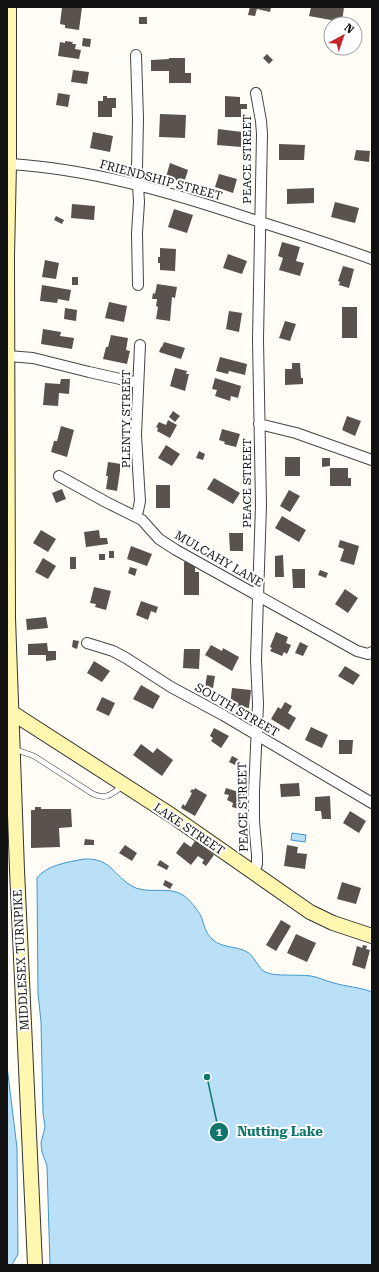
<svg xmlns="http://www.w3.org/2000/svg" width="379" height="1272" font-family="'Roboto Serif',serif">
  <rect width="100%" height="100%" fill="#fffdf5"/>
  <path fill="#b9e0f7" stroke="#3f96cf" d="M292,833L306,835L305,842L291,840Z
    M84,859C110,858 112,873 130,885C146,896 167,885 183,895C189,899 197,909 201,916C204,924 205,933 213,940C222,948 237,946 247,952C254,955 257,967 265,972C275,977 298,974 311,976C318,977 326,981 334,983C347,987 360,987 372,992V1265H50L47,1166L42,1152L41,1143L45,1127L43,1113L41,1022L38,993L37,878C46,865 69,862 84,859Z
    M7,1066L17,1148L18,1254L12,1265H7Z"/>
  <path fill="#5a524d" d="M62,7H82L79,30L65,28V25L60,24Z
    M250,7H271L270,12L257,9L255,16L248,15Z
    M311,7H344L342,22L309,16Z
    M139,17H147V24H139Z
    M83,38L91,39L90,47L82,46Z
    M65,41L73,42L72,44H76L75,49L81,50L79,59L58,56L60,42L65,43Z
    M267,54L273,60L269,64L263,58Z
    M169,58H185V73H191V83H169V71H151V60L169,59Z
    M73,70L89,72L87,84L71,82Z
    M58,93L70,95L68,107L56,105Z
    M103,96H107V98H116V108H112V117H98V101H103Z
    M225,96L240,97V104H247V109H241V117H225Z
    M160,114L186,115L185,138L159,137Z
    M218,129L242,132L241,147L217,145Z
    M93,132L113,136L110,152L90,148Z
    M279,144L305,145L304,160H279Z
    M356,150L370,151L369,162L354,160Z
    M170,163L188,170L184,183L166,177Z
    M219,174L237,179L233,193L215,187Z
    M314,188V203L287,204V189Z
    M335,202L359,208L355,223L331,217Z
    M72,204L95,206L94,220L71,218Z
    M174,209L193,215L187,233L168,227Z
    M56,216L64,220L62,224L54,220Z
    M282,242L300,247L296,261L304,263L300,276L279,270L283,258L278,256Z
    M160,248L176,249L175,271L160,270V263H158V257H160Z
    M228,254L247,261L242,274L223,268Z
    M45,260L59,263L56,279L42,277Z
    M343,266L354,269L349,288L339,285L340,282L338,281Z
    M72,277H78V285H72Z
    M157,284L177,287L175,298L172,297L170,321L156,319L158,307L156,306L157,299H152L153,293L155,294Z
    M42,285L71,290L69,301L58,299L57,303L40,301Z
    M109,302L127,306L124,322L105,318Z
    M342,307H357V338H342Z
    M65,308L77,310L76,321L64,319Z
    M229,311L242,313L239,332L226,329Z
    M285,321L296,324L290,341L279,338Z
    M43,329L61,332L60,336L74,338L72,349L41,344Z
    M111,335L128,338L126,350L130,351L127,364L103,359L106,347H108Z
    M164,342L185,348L181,359L159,352L161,347H162Z
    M220,357L247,364L245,375L229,371L228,374L216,371Z
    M292,363H300L301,378H303V384L285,385V369H292Z
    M175,368L187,371L186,374H189L185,391L170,386Z
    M215,378L241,386L238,398L231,396L230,401L215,396L217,390L212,389Z
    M61,379H70L69,394L59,393L58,406L43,405L45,383L60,384Z
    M173,411L180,416L175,422L169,417Z
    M347,416L361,421L355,436L342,430Z
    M168,420L177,425L170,438L157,431L158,428L156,427L159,422L166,425Z
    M61,426L74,430L67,457L51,452L54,441H57Z
    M222,429L240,434L236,447L224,444L225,442L219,440Z
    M166,445L180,454L172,466L158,458Z
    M199,451L205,454L203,460L196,458Z
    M285,457H300V476H285Z
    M322,458H330V466L322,467Z
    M108,462L121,464L117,491L106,489L108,476H106Z
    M330,468H348V478H351V486H330Z
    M214,478L240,493L233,504L207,489Z
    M156,485H170V508H156Z
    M62,489L66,499L56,503L52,493Z
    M289,490L300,496L290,512L280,506Z
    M282,516L306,530L299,542L275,528Z
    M41,530L56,539L48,552L33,543Z
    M99,530L100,538H107L108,544L86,547L84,532Z
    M229,533H243V551H230Z
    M340,540L359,546L354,565L340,561L344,549L338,547Z
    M131,546L152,554L147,566L127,559Z
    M109,551H114V558H109Z
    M99,554H105V560H99Z
    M283,555L284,577H275V556Z
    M70,557H76V569H70Z
    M43,558L56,566L48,579L35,572Z
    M184,562H191V565H195V572H199V595H184Z
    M130,567L137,569L135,576L128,573Z
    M292,569H305V588H293Z
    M320,570L328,573L326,578L318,575Z
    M94,587L111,591L106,610L95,607L96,604L90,603Z
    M345,589L358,598L348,613L335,604Z
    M141,601L158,607L156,613L151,611L148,620L136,615Z
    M46,617L48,628L27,630L26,619Z
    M276,632L288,637L286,643L291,645L287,654L284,652L282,656L270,651L272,648L270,647Z
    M73,640L79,641L77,649L72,647Z
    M300,642L308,646L303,656L295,653Z
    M47,643L48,651H56V660L46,661V655H28V644Z
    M211,645L222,651L223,648L239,657L232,671L205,655Z
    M184,649H200L199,669L183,668Z
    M94,661L110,671L102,682L87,673Z
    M345,666L360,675L353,685L338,676Z
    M207,675L215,676L213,688L205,687Z
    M141,685L160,696L153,709L133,699Z
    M232,688L251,690L249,708L230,706Z
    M102,697L115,703L109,716L96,710Z
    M285,702L292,706L288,713L296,718L289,730L271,719L278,707L281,709Z
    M311,727L328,735L322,748L305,740Z
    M214,728L229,736L221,748L211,741L213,738L210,736Z
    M339,740H353L352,754H339Z
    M141,744L153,753L157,748L173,760L162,776L133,755Z
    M232,756L238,759L235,765L229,762Z
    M299,783L300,796L281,797L280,784Z
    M195,788L207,795L195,816L181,808L183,804L185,806L192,793L190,792L192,789L194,790Z
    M226,788L248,795L243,810L232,807L233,803L227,800L229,795L224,794Z
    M330,796L331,819H322L321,811H315V797Z
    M35,807H41V809H71L72,827L59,828L60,847L31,848V810H35Z
    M350,811L366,821L359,833L343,823Z
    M85,839L94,840V845H84Z
    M195,841L214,855L206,866L202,863L204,860L198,856L191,865L176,853L184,842L191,847Z
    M125,845L137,853L132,861L119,853Z
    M287,845L298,847L297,853L307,854L305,869L284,866Z
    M160,860L169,866L167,870L157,865Z
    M165,880L173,884L170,889L163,885Z
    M342,882L361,888L356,904L337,899Z
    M281,920L291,926L276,951L266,945Z
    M296,934L316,943L307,962L287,953Z
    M363,945L367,946L366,949L370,950L365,969L352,965L357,946L362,948Z"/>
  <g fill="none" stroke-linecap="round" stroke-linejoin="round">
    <defs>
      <path id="lane" d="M14,749L34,756L93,794C107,800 111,794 123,786"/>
      <path id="street" d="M136,55L138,119L137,168L139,202L137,233L138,285
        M9,164C91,169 170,192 248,218C289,231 331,244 372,259
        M8,356L33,358L89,372L138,383
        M259,424L296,433L372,460
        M59,476L106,502L142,520L159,539L176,550L357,651L368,654L372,652
        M135,516L138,511L140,501L136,435L140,345
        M87,643L113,651L126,658L171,687L223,715L372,803
        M254,873L257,864V855L254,821V791L258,704L256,660L261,505L258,339L262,134L261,121L256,93"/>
      <path id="secondary" d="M9,7V164L7,256L8,618L17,870L35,1265
        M11,712L171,815L310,912L333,923L372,936"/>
    </defs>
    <use href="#lane" stroke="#444" stroke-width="6"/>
    <use href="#street" stroke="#444" stroke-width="12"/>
    <use href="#secondary" stroke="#333" stroke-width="16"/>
    <use href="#lane" stroke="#fff" stroke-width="5"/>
    <use href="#street" stroke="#fff" stroke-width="10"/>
    <use href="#secondary" stroke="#fff6b0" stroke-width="14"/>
  </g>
  <g text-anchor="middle" stroke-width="4" stroke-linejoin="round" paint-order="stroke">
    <g font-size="12" fill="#111" stroke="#fff">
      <text transform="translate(247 159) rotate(-90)" y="4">PEACE STREET</text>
      <text transform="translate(161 180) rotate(15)" y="4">FRIENDSHIP STREET</text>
      <text transform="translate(126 419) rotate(-90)" y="4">PLENTY STREET</text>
      <text transform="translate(247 483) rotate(-90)" y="4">PEACE STREET</text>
      <text transform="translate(219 559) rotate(30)" y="4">MULCAHY LANE</text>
      <text transform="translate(237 710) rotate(30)" y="4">SOUTH STREET</text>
      <text transform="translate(243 807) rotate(-91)" y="4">PEACE STREET</text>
      <text transform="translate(189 829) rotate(34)" y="4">LAKE STREET</text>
      <text transform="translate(21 960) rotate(-93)" y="4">MIDDLESEX TURNPIKE</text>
    </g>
  </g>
  <path fill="none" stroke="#0f766e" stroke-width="1.5" d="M207 1077L219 1132"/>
  <g fill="#0f766e" stroke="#fff" stroke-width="1.5">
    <circle cx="207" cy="1077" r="4"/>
    <circle cx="219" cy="1132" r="10"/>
  </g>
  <g font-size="12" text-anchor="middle" font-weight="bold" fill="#fff">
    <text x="219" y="1136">1</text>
  </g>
  <g font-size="13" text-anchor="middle" font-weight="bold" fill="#0f766e" stroke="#fff" stroke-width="4" stroke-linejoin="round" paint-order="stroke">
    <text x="280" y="1136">Nutting Lake</text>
  </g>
  <rect width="379" height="1272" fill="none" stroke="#111111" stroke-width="16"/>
  <g transform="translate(343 36) rotate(40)"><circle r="19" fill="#ffffff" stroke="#a0a0a0"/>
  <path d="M0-3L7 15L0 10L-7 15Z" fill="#c4262e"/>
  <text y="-6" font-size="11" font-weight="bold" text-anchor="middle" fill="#111111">N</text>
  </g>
</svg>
